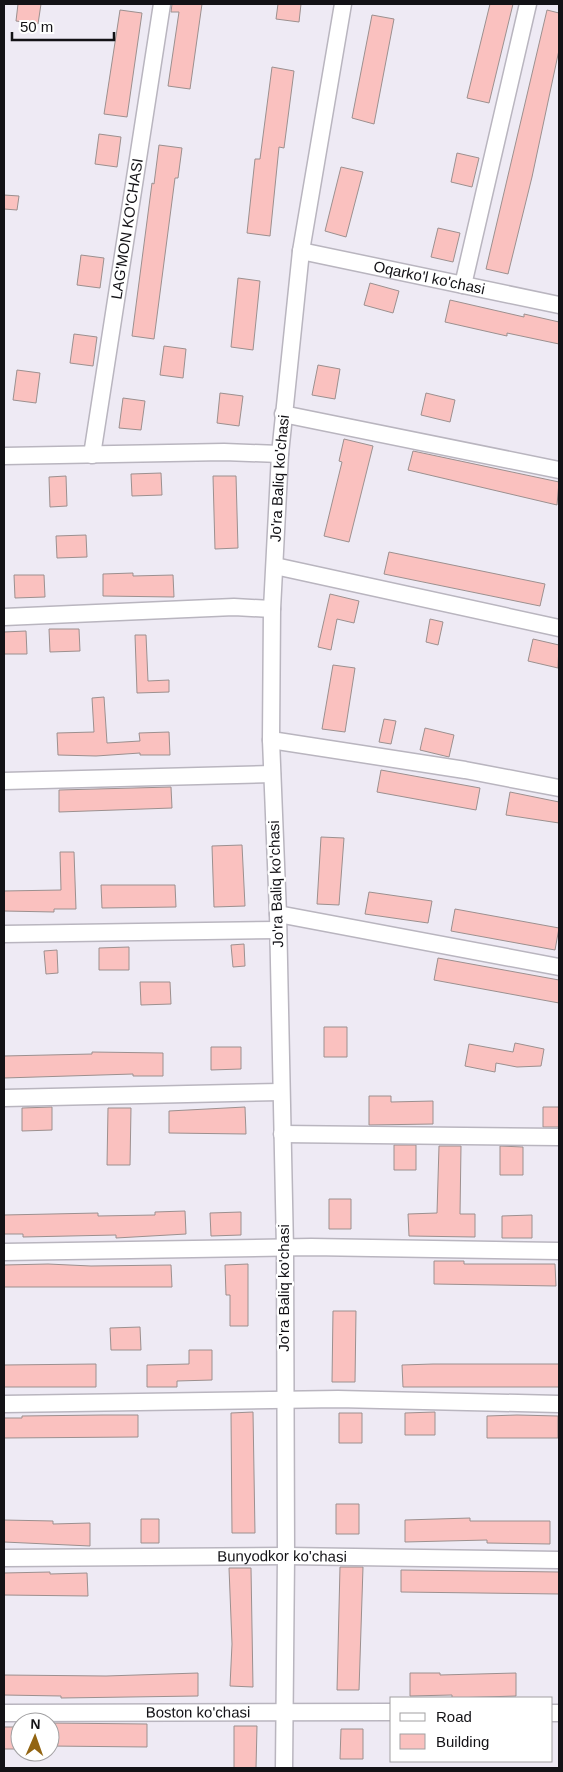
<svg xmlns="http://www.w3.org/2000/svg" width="563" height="1772" font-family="Helvetica,sans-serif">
  <rect width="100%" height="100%" fill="#eeeaf4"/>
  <path fill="#fac1bf" stroke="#9c908f" d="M18,4H41L38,24L16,21Z
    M172,4H202L190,89L168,86L179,12H171Z
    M278,4H301L299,22L276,19Z
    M490,4H513L489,103L467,98Z
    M120,10L142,13L127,117L104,114Z
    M547,10L559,13V50L532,177L508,274L486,269Z
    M372,15L394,19L374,124L352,118Z
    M272,67L294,71L284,148L279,147L270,236L247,233L255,159H260Z
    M99,134L121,137L117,167L95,164Z
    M159,145L182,148L178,178H175L154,339L132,336L152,183L154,184Z
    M457,153L479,158L472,187L451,182Z
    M341,167L363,172L346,237L325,231Z
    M4,195L19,196L17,210L4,209Z
    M438,228L460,233L453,262L431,257Z
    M81,255L104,258L100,288L77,285Z
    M238,278L260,281L253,350L231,347Z
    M370,283L399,291L393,313L364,305Z
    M450,300L524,317V314L559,322V344L507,333V336L445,322Z
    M74,334L97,337L93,366L70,363Z
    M164,346L186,349L183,378L160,375Z
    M318,365L340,369L335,399L312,395Z
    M17,370L40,373L36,403L13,400Z
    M220,393L243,396L239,426L217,423Z
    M426,393L455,400L450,422L421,415Z
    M123,398L145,401L141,430L119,428Z
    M344,439L373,446L349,542L324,536L342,462L339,461Z
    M413,451L559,482L557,505L408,470Z
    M161,473L162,495L132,496L131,474Z
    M66,476L67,506L50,507L49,477Z
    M213,476H236L238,548L215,549Z
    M86,535L87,557L57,558L56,536Z
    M389,552L545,584L540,606L384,574Z
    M133,573V576L173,575L174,597L103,596V574Z
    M14,575H44L45,597L15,598Z
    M330,594L359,601L354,623L337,619L331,650L318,647Z
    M430,619L443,622L438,645L426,642Z
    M49,629H79L80,651L50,652Z
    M26,631L27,654H4V632Z
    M135,635H146L148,681L169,680V692L137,693Z
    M533,639L559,645L558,668L528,661Z
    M333,665L355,668L345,732L322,729Z
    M104,697L107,743L140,741L139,733L169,732L170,755H140V753L96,756L58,755L57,733L94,732L92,698Z
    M384,719L396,721L391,744L379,742Z
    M425,728L454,735L449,757L420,750Z
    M381,770L480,788L476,810L377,792Z
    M171,787L172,808L59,812V790Z
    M510,792L559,802V823L506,815Z
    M321,837L344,838L339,905L317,904Z
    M242,845L245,906L214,907L212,846Z
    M60,852H74L76,909H54V912L4,911V891L61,890Z
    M101,885H175L176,907L102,908Z
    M369,892L432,901L428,923L365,914Z
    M455,909L559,928L555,950L451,931Z
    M244,944L245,966L233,967L231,945Z
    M129,947V970H99V948Z
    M57,950L58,973L46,974L44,951Z
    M438,958L559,980V1003L434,980Z
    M140,982H170L171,1004L141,1005Z
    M324,1027H347V1057H324Z
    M515,1043L544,1049L541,1066L517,1067L496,1063L495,1072L465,1066L469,1044L513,1052Z
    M211,1047H241V1069L211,1070Z
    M92,1052L163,1053V1076H133V1074L4,1078V1056L92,1054Z
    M369,1096H391V1102L433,1101V1124L369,1125Z
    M52,1107V1130L22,1131V1108Z
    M245,1107L246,1134L169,1133V1111Z
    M543,1107H559V1127H543Z
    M108,1108H131L130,1165H107Z
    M394,1145H416V1170H394Z
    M439,1146H461L460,1214H475V1237L409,1236L408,1214L437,1213Z
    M500,1146L523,1147V1175H500Z
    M329,1199H351V1229H329Z
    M185,1211L186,1234L116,1238V1235L23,1237V1234H4V1215L98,1213V1216L155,1215V1212Z
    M241,1212V1235L211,1236L210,1213Z
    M532,1215V1238H502V1216Z
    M434,1261H464V1264H555L556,1286L434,1284Z
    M48,1264L91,1266L171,1265L172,1287H4V1265Z
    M248,1264V1326H230V1295H226L225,1265Z
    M333,1311H356L355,1382H332Z
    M140,1327L141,1350H111L110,1328Z
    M189,1350H212V1380L177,1381V1387H147V1365L189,1364Z
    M96,1364V1387H4V1365Z
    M433,1364H559V1387H403L402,1365Z
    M253,1412L255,1533H232L231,1413Z
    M435,1412V1435H405V1413Z
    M339,1413H362V1443H339Z
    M103,1415H138V1437L4,1438V1418H22V1416Z
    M517,1415L558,1416V1438H487V1416Z
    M336,1504H359V1534H336Z
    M470,1518V1521H550V1544L487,1543V1540L405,1542V1520Z
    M141,1519H159V1543H141Z
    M4,1520L53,1521V1524L90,1523V1546L4,1542Z
    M340,1567H363L359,1690H337Z
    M229,1568H251L253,1687L230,1686L232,1644Z
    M401,1570L559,1572V1594L401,1592Z
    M50,1572V1574L87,1573L88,1596L4,1595V1573Z
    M198,1673V1696L61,1698V1696L4,1695V1675L106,1676Z
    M410,1673H440V1675L516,1673V1696L452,1698V1695L410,1696Z
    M50,1723L147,1724V1747L50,1746Z
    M234,1726H257L256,1768H234Z
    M4,1727H18V1749H4Z
    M341,1729H363V1759H340Z"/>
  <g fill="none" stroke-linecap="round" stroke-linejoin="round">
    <defs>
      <g id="street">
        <path id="s1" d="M301,251L559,305"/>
        <path d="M463,285L528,4"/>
        <path d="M283,414L559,470"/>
        <path id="s2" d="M92,455L162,4"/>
        <path d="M4,456L224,452L280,454"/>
        <path d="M275,566L559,628"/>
        <path d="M4,617L234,607L272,609"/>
        <path d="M271,740L465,770L559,788"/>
        <path d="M4,781L272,774"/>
        <path d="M278,914L559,967"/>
        <path d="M4,934L278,930"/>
        <path d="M4,1098L280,1092"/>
        <path d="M282,1134L559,1137"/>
        <path d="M4,1252L311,1247L559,1251"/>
        <path d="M4,1404L338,1399L559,1404"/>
        <path id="s3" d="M4,1558L286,1556L559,1560"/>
        <path id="s4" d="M4,1713L392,1712"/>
        <path d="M552,1713H559"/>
        <path id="s5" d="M284,1768L286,1556L285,1249L278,914L271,740L272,609L280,454L301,251L343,4"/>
      </g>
    </defs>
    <use href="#street" stroke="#b9b5bf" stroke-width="19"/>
    <use href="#street" stroke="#fff" stroke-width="16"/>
  </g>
  <g text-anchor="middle" stroke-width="4.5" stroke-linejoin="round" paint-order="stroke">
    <g font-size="15" fill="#131216" stroke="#fff">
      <text dy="5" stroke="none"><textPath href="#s2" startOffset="229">LAG'MON KO'CHASI</textPath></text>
      <text dy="5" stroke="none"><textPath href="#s1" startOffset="131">Oqarko'l ko'chasi</textPath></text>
      <text dy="5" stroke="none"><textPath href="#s5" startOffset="1290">Jo'ra Baliq ko'chasi</textPath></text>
      <text transform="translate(276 884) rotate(-92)" y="5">Jo'ra Baliq ko'chasi</text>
      <text transform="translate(284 1288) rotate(-90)" y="5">Jo'ra Baliq ko'chasi</text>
      <text dy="5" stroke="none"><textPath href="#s3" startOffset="278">Bunyodkor ko'chasi</textPath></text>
      <text dy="5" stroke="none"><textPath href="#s4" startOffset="194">Boston ko'chasi</textPath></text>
    </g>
  </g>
  <rect width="563" height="1772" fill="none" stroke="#131216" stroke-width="10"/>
  <rect x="390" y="1697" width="162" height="65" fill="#ffffff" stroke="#a1a0a2"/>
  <rect x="400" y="1713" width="25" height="8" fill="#ffffff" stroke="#a1a0a2"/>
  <text x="436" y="1722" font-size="15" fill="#131216">Road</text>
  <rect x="400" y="1734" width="25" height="15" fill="#fac1bf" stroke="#a1a0a2"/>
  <text x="436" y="1747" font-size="15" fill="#131216">Building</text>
  <g transform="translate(35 1737) rotate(2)"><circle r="24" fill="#ffffff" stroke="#a1a0a2"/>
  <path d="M0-4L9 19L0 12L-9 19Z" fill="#926411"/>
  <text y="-8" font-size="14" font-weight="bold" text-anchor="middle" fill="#131216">N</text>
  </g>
  <path d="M12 32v8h102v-8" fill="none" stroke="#131216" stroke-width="2.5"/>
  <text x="20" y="32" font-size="15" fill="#131216" stroke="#ffffff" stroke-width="4" paint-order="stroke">50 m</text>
</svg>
